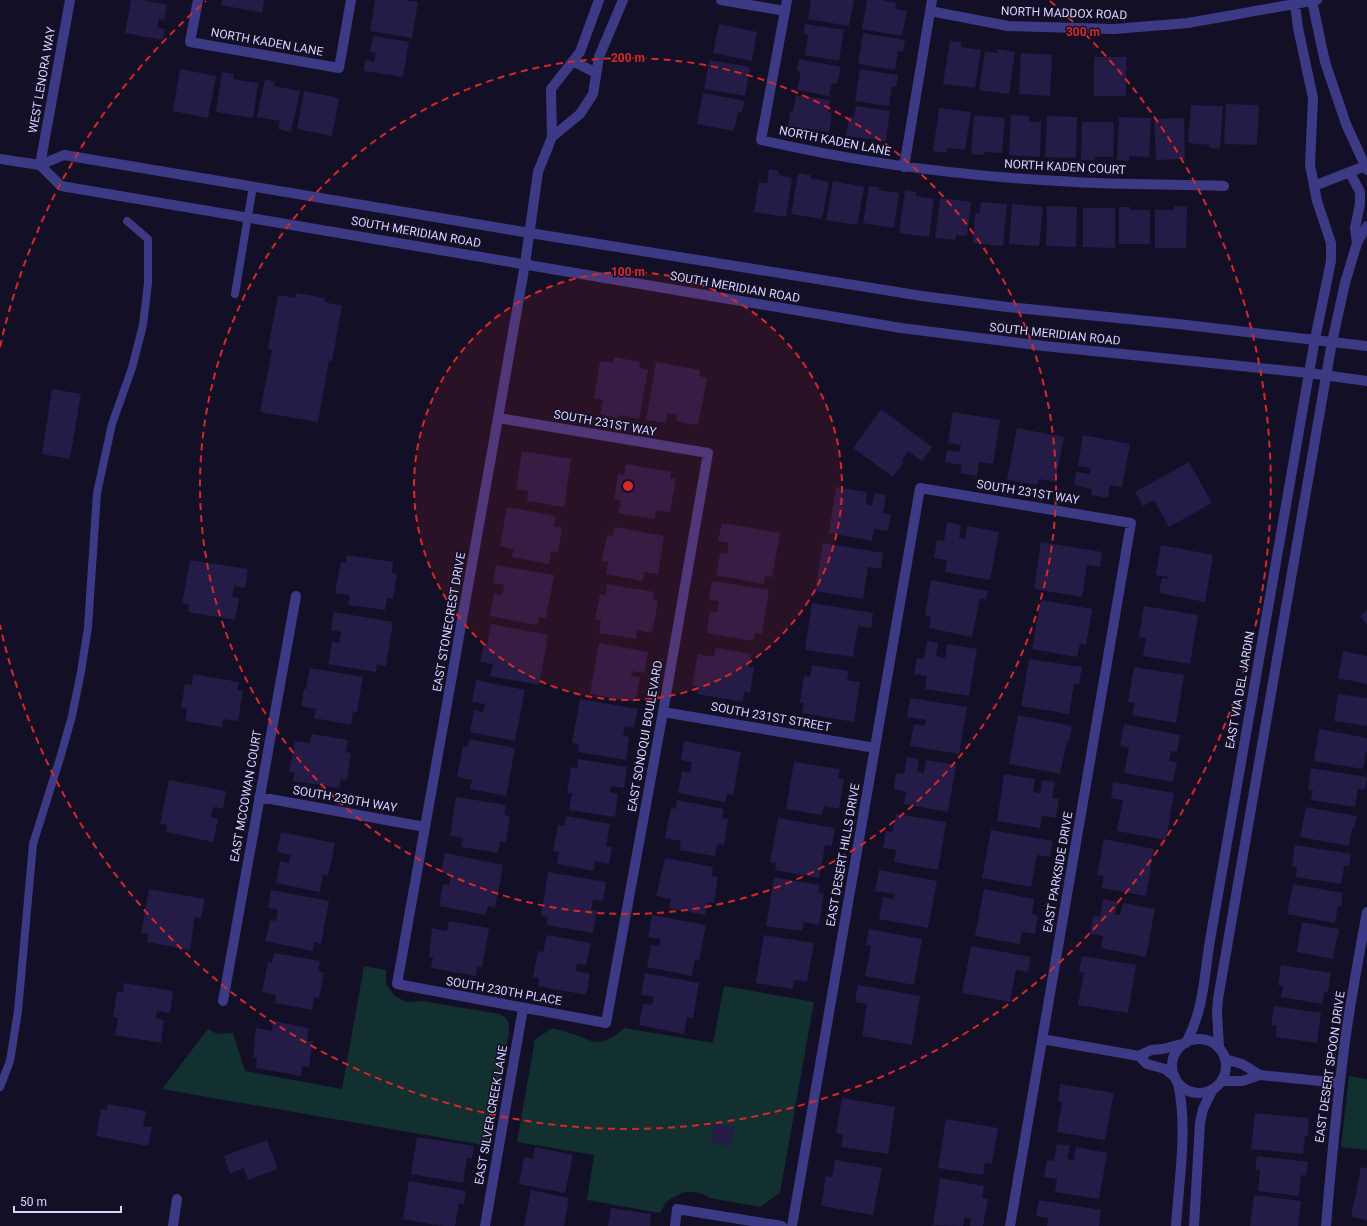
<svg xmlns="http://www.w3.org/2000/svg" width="1367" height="1226" font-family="Roboto,sans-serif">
  <rect width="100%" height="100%" fill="#130f26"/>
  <path fill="#12302f" d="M364,966L386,970V984L395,996L406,1002L422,1001L499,1014C509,1018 509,1022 509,1032L489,1146L162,1089L208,1029C217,1036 224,1033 233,1033L245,1071L342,1089Z
    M724,986L814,1002L780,1193L760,1207L710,1198L703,1194L695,1192H685L672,1198L666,1202L660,1213L587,1200L594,1155L517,1142L534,1045L533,1041L552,1028C560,1030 568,1032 576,1035C580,1036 584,1038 588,1040C603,1045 613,1038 624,1028L713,1043Z
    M1349,1076L1367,1079V1150L1341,1147Z"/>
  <path fill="#241b47" d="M131,0H142L167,5L164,20L159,19L157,28L165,29L163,40L125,33Z
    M222,0H264L262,13L221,5Z
    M375,0H403L418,2L412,38L370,31Z
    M811,0H854L849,26L808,19Z
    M867,0H881L896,3L895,9L907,11L902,36L862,29Z
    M719,24L757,32L752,61L713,53Z
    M805,24L844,30L839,61L805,55L808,35L804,34Z
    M863,33L905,40L903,52L898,51L895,70L858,64Z
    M373,36L409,42L403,77L364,71L365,60L374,62L376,53L370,52Z
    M950,41L961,42V47L981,50L975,88L943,84Z
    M998,49L1015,52L1009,94L979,90L985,51L998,53Z
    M1021,53L1052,55L1050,96L1019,94Z
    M1094,57H1126V96H1094Z
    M799,59L841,67L837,84L832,83L829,96L797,90L801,71H797Z
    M709,60L750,67L745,96L704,89Z
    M180,69L216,76L208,118L173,111Z
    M860,69L898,75L896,87L892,86L889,106L855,101Z
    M222,72L234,74L233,79L258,83L253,118L216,112Z
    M265,79L275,82L274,86L300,91L291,132L278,129L280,121L257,117Z
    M304,91L339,98L332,136L297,129Z
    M703,93L745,101L742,113L738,112L734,131L697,124Z
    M796,95L830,100L828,112L832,113L829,132L788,126L790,112H793Z
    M1226,104L1259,105L1257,145L1224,144Z
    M1191,105L1223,106L1220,149L1209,148L1210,145L1188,143Z
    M856,106L890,111L886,141L846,136L849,117H854Z
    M939,108L971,112L965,150L947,148L946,153L933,151Z
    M974,115L1005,118L1002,153L984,152V155L971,154Z
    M1011,115L1029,116V122H1041L1040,157L1009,155Z
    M1047,116L1077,117L1076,158L1045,157Z
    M1119,117L1151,118L1149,157L1130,156L1129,161L1117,160Z
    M1184,118L1185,159L1156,160L1154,119Z
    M1082,122H1114L1113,157H1094V160H1081Z
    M769,169L779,171L778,175L792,178L786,217L754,212L759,182L767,183Z
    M798,173L810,175V178L829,182L822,219L791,214Z
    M833,181L864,187L857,225L826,220Z
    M869,186L879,187V190L899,193L894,228L863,223Z
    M905,190L916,192V196L934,199L929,237L899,233Z
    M940,198L971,202L967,236L956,235L955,240L935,238Z
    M981,202L1007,204L1003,246L973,243L975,213H980Z
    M1012,204L1043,207L1039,246L1009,244Z
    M1047,206L1077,207L1076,247L1046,246Z
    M1174,206L1187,207L1186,248H1155V210H1174Z
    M1119,207H1130V210H1150V244H1119Z
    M1083,208H1115V248L1083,247Z
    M296,293L325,298L324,302L342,306L332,361H329L318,422L260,412L272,350L268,349L278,295L295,298Z
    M614,357L640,362L639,368L648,370L639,419L618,415V418L600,414L603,400L594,398L600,361L613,363Z
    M656,362L700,370L699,376L707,378L698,425L676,421L677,414L667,413L666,423L646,420Z
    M52,389L81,394L70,459L42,454Z
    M881,409L932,447L922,461L908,451L902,461L904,462L893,477L853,448Z
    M953,412L1000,420L993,464L979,462L977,476L960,473L962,465L945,462L947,450L959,452L961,445L948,443Z
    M1017,428L1064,437L1055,482L1039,479L1037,485L1007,480Z
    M1083,435L1130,444L1122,487L1110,485L1108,498L1091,495L1092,489L1074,485L1076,472L1089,474L1091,468L1078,466Z
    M522,451L571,459L564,507L527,501L528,491L516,489Z
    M1189,462L1212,503L1169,527L1154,500L1143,506L1135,492Z
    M626,464L671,472L670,478L676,479L670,512L656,510L655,519L618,513L621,500L614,499L618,474L624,475Z
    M836,487L867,492L866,504L872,505L874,493L886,495L883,513L891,514L888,531L874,529L872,541L829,533Z
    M507,507L556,516L554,526L562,528L558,553L551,551L549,564L512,557L514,549L500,546Z
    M947,522L961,525L959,538L965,539L967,526L999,532L990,580L945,572L947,560L934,558L937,540L944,541Z
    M722,523L780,533L772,577L765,576L764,584L716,575L720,553L727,554L729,543L718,541Z
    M614,527L664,536L658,574L644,572L643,581L606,574L608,562L602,561L607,535L613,536Z
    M1041,542L1102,552L1100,567L1087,565L1082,597L1034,589Z
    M823,543L883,553L881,569L868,567L863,599L815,591Z
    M1161,545L1213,555L1205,602L1159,593L1162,578L1168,579V577L1156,575Z
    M347,555L393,562L392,573L397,574L393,599L387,598L385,610L348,605L350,595L335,593L341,562L346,563Z
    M190,560L248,569L245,588L234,586L232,597L239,598L235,620L188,612L189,604L182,603Z
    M496,565L554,575L546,618L539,617L538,625L490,616L494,594L502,596L504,585L493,583Z
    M931,580L988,591L986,600L980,598L972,637L929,628L931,617L925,615Z
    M712,581L769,590L762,634L755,633L753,641L707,633L710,611L717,612L719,601L709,600Z
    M607,584L654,592L653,600L658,601L652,633L637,630L636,639L599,633L601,620L595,619L600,594L606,595Z
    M1041,600L1092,609L1086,645L1080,644L1077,657L1032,649Z
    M812,603L873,613L871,628L858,626L853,657L805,650Z
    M1144,606L1198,615L1190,664L1143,656L1146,638L1139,637Z
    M1367,610V625L1360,616Z
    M334,612L393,622L386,666L377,664L376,672L328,664L332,642L339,643L341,632L331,630Z
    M491,624L548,635L539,685L490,676L493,664L480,662L484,644L487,645Z
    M927,641L938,643L936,656L945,658L947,644L977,649L969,696L925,689L927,676L914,674L917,658L924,659Z
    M599,643L648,652L644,673L632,671L631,676L640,677L635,702L590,694Z
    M716,648L751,654L749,667H754L750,693L744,692L743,702L697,694L698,686L692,685L698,654L714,657Z
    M1343,651L1367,656V684L1338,678Z
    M1029,659L1082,667L1079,684H1074L1069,714L1021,706Z
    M812,665L849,671L847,680L860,682L854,722L802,713L804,703H800L804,676L810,677Z
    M1134,667L1184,675L1176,723L1132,715L1135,703L1128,702Z
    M310,668L363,677L357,712H353L351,725L314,718L316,709L301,706L304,689H306Z
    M193,674L239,682L237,690L243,691L238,721L223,719L222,727L185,721L187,709L181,707L185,684L192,685Z
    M476,680L525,690L515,741L470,732L474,710L483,712L485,704L472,702Z
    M1338,694L1367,698V726L1334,721Z
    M910,698L967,707L959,754L910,746L914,724L925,726L926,720L907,717Z
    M580,699L638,709L634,728L625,726L623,736L629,737L626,760L578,752L579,744L572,743Z
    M1018,715L1072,726L1069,742L1067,741L1060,774L1009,764Z
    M1124,724L1180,735L1177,752L1171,751L1169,761L1177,762L1173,782L1124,773L1129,748L1120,746Z
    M1319,729L1367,738V752H1366L1363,769L1314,761Z
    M312,734L348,740L346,752L351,753L347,780L341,779L339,788L293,781L294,773L289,772L295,741L310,743Z
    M469,739L515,748L506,796L470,789L472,780L457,777L463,746L468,747Z
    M684,741L741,752L733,795L727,794L725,802L678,793L682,771L690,773L692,762L681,760Z
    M907,757L919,759L917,772L924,773L926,760L956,765L948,812L904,804L906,792L894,789L896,773L904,774Z
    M578,759L627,767L624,788L611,786L610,792L618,794L615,817L569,810L572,793H567L571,767L577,768Z
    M794,762L840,769L838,778L844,779L839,809L824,806L822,815L786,809Z
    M1311,768L1367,777L1365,790L1358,789L1355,807L1311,800L1313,790H1308Z
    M1004,774L1035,779L1033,792L1040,793L1042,780L1055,782L1052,798L1059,799L1056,818L1042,816L1040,828L997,821Z
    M169,780L226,791L223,809L213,807L211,817L218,819L213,842L166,832L167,825L160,824Z
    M1113,782L1174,793L1166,840L1117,831L1123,800L1111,798Z
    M456,797L506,805L504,815L510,816L506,842L500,841L498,853L461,847L463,838L450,836Z
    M677,800L724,809L722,818L728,819L724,845L717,844L715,856L679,850L681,841L665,838L671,808L676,809Z
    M1306,807L1357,816L1354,829L1352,828L1349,846L1300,837Z
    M896,814L946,822L938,870L894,862L896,850L883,848L886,831L893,832Z
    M566,816L610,824L606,846L612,847L609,864L595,861L594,871L557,864L559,852L553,851L558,825L564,826Z
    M778,818L835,828L832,846L825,845L819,878L775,870L776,863L770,862Z
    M991,830L1053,841L1050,857L1037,855L1031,887L982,878Z
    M281,832L335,843L328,876L323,874L320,892L276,883L280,861L289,863L291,855L277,852Z
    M1104,839L1154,849L1146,896L1101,888L1104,876L1097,875Z
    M1295,845L1351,854L1349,866H1344L1341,884L1296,877L1297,867L1292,866Z
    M445,853L503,865L495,908L488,906L486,915L439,906L443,884L449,885L451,875L441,872Z
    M665,858L713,867L712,876L718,877L714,903L708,902L705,915L669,908L671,899L656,896Z
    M879,870L937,881L928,928L879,919L883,897L894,899L895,894L875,891Z
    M548,872L606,882L603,901L593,900L591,910L597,911L593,933L546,925L548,917L541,916Z
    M774,877L820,885L818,893L824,894L819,925L804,922L802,931L766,926Z
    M1293,884L1343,893L1341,906H1338L1335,923L1287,914Z
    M149,889L205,899L201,918L195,917L190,950L147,942L148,934L141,933Z
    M984,889L1034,899L1032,914L1038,915L1035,934L1022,932L1020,944L975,936Z
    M271,890L329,901L321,944L314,942L313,951L265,941L270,920L276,921L278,910L268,908Z
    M1103,899L1118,902L1115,915H1120L1123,903L1155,909L1146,957L1101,948L1103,936L1090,934L1093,916L1100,917Z
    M652,915L706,925L699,960L695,959L692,976L647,967L651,945L659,946L661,939L648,937Z
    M449,921L489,928L482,967L477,966L476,976L431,968L433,958L429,957L432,928L447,931Z
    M1302,922L1339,929L1333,959L1297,952Z
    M869,929L922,939L914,985L865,976L871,946L866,945Z
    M547,935L591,943L586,965L577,964L576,971L590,974L586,995L538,986L539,978L533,977L538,951L543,952Z
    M764,935L814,943L807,982L794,980L793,989L756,983Z
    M971,946L1031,957L1028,972L1016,970L1010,1002L962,993Z
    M274,953L320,961L318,971L324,973L319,998L314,997L312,1010L275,1003L276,995L262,992L268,962L272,963Z
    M1082,956L1136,965L1128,1013L1078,1005L1084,973L1079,972Z
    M1281,965L1331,973L1328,992H1324L1322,1004L1281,997L1283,986L1278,985Z
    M645,973L699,983L693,1018L687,1017L684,1034L639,1025L643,1004L652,1005L654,997L641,995Z
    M124,983L173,991L170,1013L157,1011L156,1018L164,1020L161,1043L115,1035L118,1018L113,1017L117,992H123Z
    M858,985L920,996L912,1045L862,1036L867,1004L855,1002Z
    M1274,1006L1321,1013L1317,1043L1275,1037L1277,1026L1271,1025Z
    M273,1021L309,1028L307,1041H313L309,1067L302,1066L301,1076L256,1068L257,1058L253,1057L255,1044H254L256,1028L272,1031Z
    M1060,1084L1114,1093L1105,1140L1057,1132L1062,1102L1058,1101Z
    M842,1098L895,1107L888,1154L841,1147L843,1135L836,1133Z
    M108,1104L146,1111L143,1126L152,1127L148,1146L96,1136L101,1109L107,1110Z
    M1255,1113L1309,1118L1308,1136H1305L1303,1154L1251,1149Z
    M946,1119L998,1128L992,1164L985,1163L983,1175L938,1168Z
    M714,1124L735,1127L731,1146L711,1143Z
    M417,1137L474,1146L472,1159L467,1158L463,1183L411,1174Z
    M267,1140L278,1169L248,1180L244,1168L230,1174L224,1156Z
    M1057,1144L1070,1146L1067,1159L1074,1160L1076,1147L1107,1153L1099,1199L1055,1192L1057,1179L1044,1177L1047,1160L1054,1161Z
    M535,1147L573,1155L565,1193L519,1184L524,1157L533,1159Z
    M1257,1156L1308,1162L1306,1176L1301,1175L1299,1196L1258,1191L1260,1170H1255Z
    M835,1160L882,1168L873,1215L821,1206L826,1176L832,1177Z
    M1361,1167L1367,1168V1220L1351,1217Z
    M940,1178L984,1186L982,1198L988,1199L983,1226H970L971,1219L965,1217L963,1226L933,1225Z
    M409,1181L466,1191L464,1204L459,1203L455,1226H443L403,1219Z
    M531,1190L569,1198L564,1226H524Z
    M1254,1195L1301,1201L1298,1226H1250Z
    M1039,1200L1101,1210L1099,1226H1047L1048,1218L1036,1216Z
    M611,1208L651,1214L650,1226H608Z"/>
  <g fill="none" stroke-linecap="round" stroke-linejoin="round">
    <path stroke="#3d3a85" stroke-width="8" d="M235,294L253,186
      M0,1087L10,1061L18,1011L33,844L61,755L72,716L81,672L88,627L97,493L112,424L132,368L143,325L148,283V239L127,221"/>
    <path stroke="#3d3a85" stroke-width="10" d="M198,0L190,42L339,68L351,0
      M721,0L785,11
      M787,0L761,140C865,164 970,177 1076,182C1125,185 1175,184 1224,186
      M1312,1L1325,62L1346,124L1367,170
      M1295,4L1298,28L1313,98L1310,165L1317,201L1331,243V261L1315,339
      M930,11L1008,26L1114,29L1188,23L1317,0
      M573,61L596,73
      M552,137L580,114L593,94L599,57L623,0
      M40,165L70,0
      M904,167L932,0
      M1350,173L1360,192V204L1355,228L1357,243
      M1314,186L1365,166
      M1332,342L1345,283L1357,243L1367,226
      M498,418L708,453L663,712L606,1023L397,984L498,418L525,264L538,172L552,137L551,89L580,52L599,0
      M663,712L875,748
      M259,797L425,827
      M223,1001L296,596
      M1042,1039L1139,1056L1147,1064L1165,1069L1175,1077
      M1139,1056L1151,1050L1163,1049L1185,1043
      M1225,1059L1242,1064L1260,1075L1340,1083
      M1222,1081H1242L1260,1075
      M173,1226L177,1199
      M485,1226L523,1008
      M675,1226L677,1209L782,1226
      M792,1226L920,488L1131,523L1010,1226
      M1326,1226C1331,1164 1337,1103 1345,1041C1351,998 1359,955 1367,912"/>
    <path stroke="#3d3a85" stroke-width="10" d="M0,159L40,165L64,155L530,233L922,296L1007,307L1178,324L1367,346
      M40,165L61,186L901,328L1044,346L1309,373L1367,381
      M1172 1066a27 27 0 1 1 54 0a27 27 0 1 1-54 0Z
      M1186,1043C1204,1009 1204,977 1210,940L1315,339
      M1219,1048L1217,1012L1218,999L1332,342
      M1176,1226C1179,1179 1188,1129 1178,1083
      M1194,1226L1200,1123L1203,1109L1213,1089"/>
  </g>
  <circle cx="628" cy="486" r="214" fill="#d62828" fill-opacity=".12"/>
  <g fill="none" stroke="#d62828" stroke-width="2" stroke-dasharray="7 5">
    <circle cx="628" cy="486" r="214"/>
    <circle cx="628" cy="486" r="428"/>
    <path d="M0 347A643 643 0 0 1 206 1M1050 1A643 643 0 1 1 0 625"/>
  </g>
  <g text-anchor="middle" stroke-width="3" stroke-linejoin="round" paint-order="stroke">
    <g font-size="12" fill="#d9d4ff" stroke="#130f26">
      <text transform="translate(1064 13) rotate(2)" y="4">NORTH MADDOX ROAD</text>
      <text transform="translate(267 42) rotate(10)" y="4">NORTH KADEN LANE</text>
      <text transform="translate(42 80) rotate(-80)" y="4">WEST LENORA WAY</text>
      <text transform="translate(835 141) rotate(11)" y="4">NORTH KADEN LANE</text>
      <text transform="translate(1065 167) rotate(3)" y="4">NORTH KADEN COURT</text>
      <text transform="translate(416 232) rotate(10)" y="4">SOUTH MERIDIAN ROAD</text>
      <text transform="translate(735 287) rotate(10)" y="4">SOUTH MERIDIAN ROAD</text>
      <text transform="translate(1055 334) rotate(6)" y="4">SOUTH MERIDIAN ROAD</text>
      <text transform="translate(605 423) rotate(10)" y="4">SOUTH 231ST WAY</text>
      <text transform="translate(1028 492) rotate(9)" y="4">SOUTH 231ST WAY</text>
      <text transform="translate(449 622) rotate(-80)" y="4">EAST STONECREST DRIVE</text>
      <text transform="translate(1240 690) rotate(-80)" y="4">EAST VIA DEL JARDIN</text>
      <text transform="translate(771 717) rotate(10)" y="4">SOUTH 231ST STREET</text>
      <text transform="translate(645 736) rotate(-80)" y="4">EAST SONOQUI BOULEVARD</text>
      <text transform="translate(246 796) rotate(-80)" y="4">EAST MCCOWAN COURT</text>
      <text transform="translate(345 799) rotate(10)" y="4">SOUTH 230TH WAY</text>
      <text transform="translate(843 855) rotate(-80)" y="4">EAST DESERT HILLS DRIVE</text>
      <text transform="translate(1058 872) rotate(-80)" y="4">EAST PARKSIDE DRIVE</text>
      <text transform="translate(504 991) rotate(10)" y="4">SOUTH 230TH PLACE</text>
      <text transform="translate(1330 1067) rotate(-82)" y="4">EAST DESERT SPOON DRIVE</text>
      <text transform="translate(491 1115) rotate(-80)" y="4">EAST SILVER CREEK LANE</text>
    </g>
  </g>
  <circle cx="628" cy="486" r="6" fill="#d62828" stroke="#130f26" stroke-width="2"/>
  <g font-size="12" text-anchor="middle" font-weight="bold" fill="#d62828" stroke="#130f26" stroke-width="3" stroke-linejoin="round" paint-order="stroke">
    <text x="1083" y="36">300 m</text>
    <text x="628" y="62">200 m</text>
    <text x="628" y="276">100 m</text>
  </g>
  <path d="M14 1206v6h107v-6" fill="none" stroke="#d9d4ff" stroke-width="2"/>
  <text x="20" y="1206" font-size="12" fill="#d9d4ff" stroke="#130f26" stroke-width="3" paint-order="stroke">50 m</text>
</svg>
